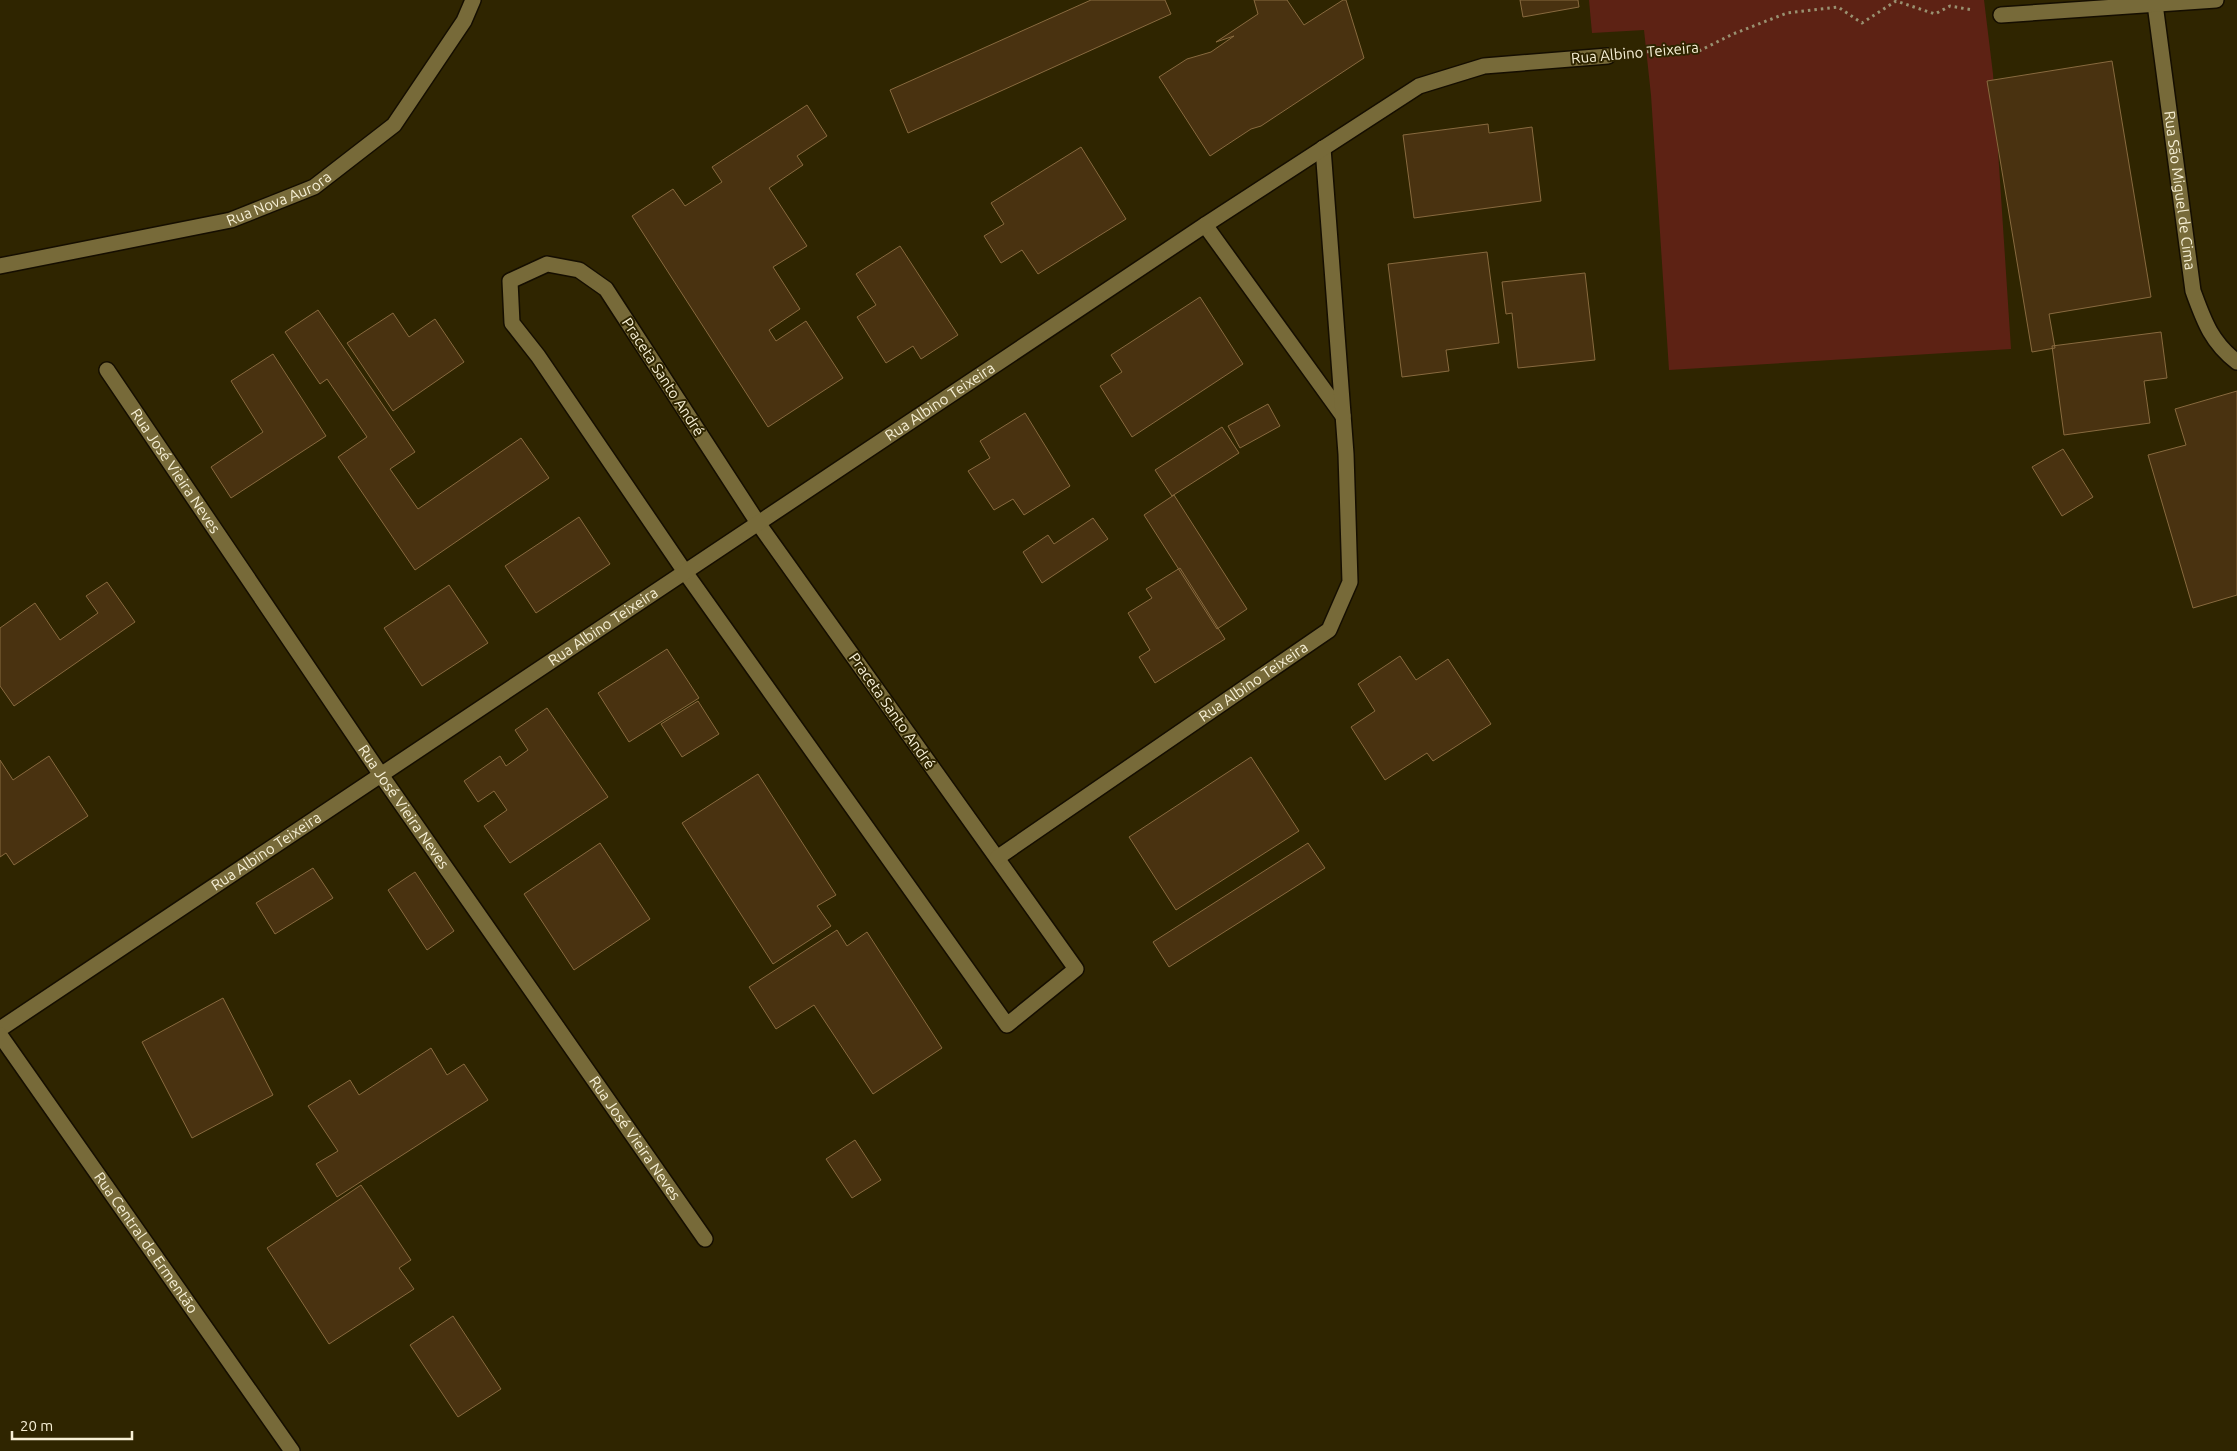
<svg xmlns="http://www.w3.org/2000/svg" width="2237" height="1451" font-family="Ubuntu,sans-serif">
  <rect width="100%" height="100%" fill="#2f2500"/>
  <path fill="#5d2214" d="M1589,0H1984L1993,74L2011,349L1669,370L1651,95L1644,30L1592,33Z"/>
  <path fill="#493210" stroke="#886a3f" d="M1091,0H1165L1171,14L908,133L890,90Z
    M1254,0H1287L1304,25L1343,0H1346L1364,58L1261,126L1251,129L1210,156L1159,77L1187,59L1211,52L1234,36L1216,42L1258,14Z
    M1520,0H1578L1579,7L1523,17Z
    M2112,61L2151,297L2049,314L2055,348L2032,352L1987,81Z
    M807,105L827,136L797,156L803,165L769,188L807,246L773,267L800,309L769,330L776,341L806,321L843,378L768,427L632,216L673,189L685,206L722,182L712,167Z
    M1488,124L1489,133L1532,127L1541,201L1414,218L1403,135Z
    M1081,147L1126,219L1038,274L1022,250L1001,263L984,236L1004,224L991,203Z
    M900,246L958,335L921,359L913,346L886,363L857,317L876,305L856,274Z
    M1487,252L1499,343L1446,350L1449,371L1402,377L1388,264Z
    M1585,273L1595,360L1518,368L1512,313L1506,314L1502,282Z
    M1200,297L1243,364L1132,437L1100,386L1122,372L1111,355Z
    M318,310L415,452L390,469L418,509L521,438L549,478L415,570L338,457L367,437L327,379L320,384L285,332Z
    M393,313L409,337L435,319L464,362L393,411L347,343Z
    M2161,332L2167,378L2144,381L2150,423L2064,435L2052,346Z
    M273,354L326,436L231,498L211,467L263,432L231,381Z
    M2237,391V595L2193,608L2148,455L2186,445L2175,409Z
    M1268,404L1280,426L1240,448L1228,426Z
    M1025,413L1070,486L1024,515L1013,499L994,510L968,471L990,458L980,441Z
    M1222,427L1239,453L1172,496L1155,470Z
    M2063,449L2093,497L2062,516L2032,467Z
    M1174,495L1247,609L1217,629L1144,515Z
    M579,517L610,564L536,613L505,566Z
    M1093,518L1108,539L1042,583L1023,552L1048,535L1054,544Z
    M1180,568L1225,639L1155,683L1139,657L1150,650L1128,613L1152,598L1146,589Z
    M107,582L135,622L14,706L0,686V628L35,603L60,640L98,613L86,596Z
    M449,585L488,643L422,686L384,628Z
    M667,649L699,698L629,742L598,693Z
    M1400,656L1416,680L1448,659L1491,724L1433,761L1427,753L1385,780L1351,727L1375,711L1358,684Z
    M698,701L719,734L682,757L661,724Z
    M547,708L608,797L510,863L484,826L507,810L494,791L478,802L464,781L500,756L506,766L528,750L515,730Z
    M49,756L88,816L14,865L6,853L0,857V760L13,780Z
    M1251,757L1299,831L1176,910L1129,837Z
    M758,774L836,895L817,906L831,926L773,964L682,823Z
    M600,843L650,919L574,970L524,894Z
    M1308,843L1325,868L1169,967L1153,942Z
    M313,868L333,898L275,934L256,903Z
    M415,872L454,931L427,950L388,890Z
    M837,930L847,946L867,932L942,1048L873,1094L814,1005L776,1029L749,987Z
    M223,998L273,1095L192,1138L142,1042Z
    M431,1048L447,1075L464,1064L488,1100L337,1197L316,1164L338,1151L308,1106L350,1080L359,1095Z
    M855,1140L881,1180L852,1198L826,1159Z
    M361,1185L411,1260L399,1268L414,1289L329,1344L267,1248Z
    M453,1316L501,1389L458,1417L410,1345Z"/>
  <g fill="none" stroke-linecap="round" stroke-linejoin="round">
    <defs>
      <g id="minor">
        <path id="s1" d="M2155,4L2193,291C2204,321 2211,342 2237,362"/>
        <path d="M2001,15L2216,0"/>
        <path d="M1205,225L1343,416"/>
        <path d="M547,264L579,270L606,289L758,523L1076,969L1007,1025L685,572L538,356L512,323L510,281Z"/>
        <path id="s2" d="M0,266L231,220L314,187L394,125L464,21L473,0"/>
        <path id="s3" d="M107,370L381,775L705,1239"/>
        <path id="s4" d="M997,858L1329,630L1350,582L1346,454L1323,148"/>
        <path id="s5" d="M0,1029L1205,225L1419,86L1484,66L1608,56"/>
      </g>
      <g id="tertiary">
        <path id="s6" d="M0,1035L292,1451"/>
      </g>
    </defs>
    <use href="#minor" stroke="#150e00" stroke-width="18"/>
    <use href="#tertiary" stroke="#150e00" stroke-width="18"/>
    <path stroke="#999171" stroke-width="3" stroke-dasharray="2.5 4" stroke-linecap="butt" d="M1634,52L1699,51L1733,34L1787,13L1838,7L1862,23L1896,1L1935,14L1950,6L1973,10"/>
    <use href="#minor" stroke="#776a39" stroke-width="15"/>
    <use href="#tertiary" stroke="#776a39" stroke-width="15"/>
  </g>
  <g text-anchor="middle" stroke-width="4" stroke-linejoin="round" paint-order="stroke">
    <g font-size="15" fill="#f7f0d6" stroke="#2f2500">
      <text transform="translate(1635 53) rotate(-5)" y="5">Rua Albino Teixeira</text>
      <text dy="5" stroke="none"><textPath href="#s1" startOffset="188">Rua São Miguel de Cima</textPath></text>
      <text dy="5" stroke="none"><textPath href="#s2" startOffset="288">Rua Nova Aurora</textPath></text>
      <text transform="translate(663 377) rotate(57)" y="5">Praceta Santo André</text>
      <text dy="5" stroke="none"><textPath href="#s5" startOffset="1130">Rua Albino Teixeira</textPath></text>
      <text dy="5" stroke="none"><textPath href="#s3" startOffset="122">Rua José Vieira Neves</textPath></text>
      <text dy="5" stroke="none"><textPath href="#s5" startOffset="725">Rua Albino Teixeira</textPath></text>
      <text dy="5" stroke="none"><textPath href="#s4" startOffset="311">Rua Albino Teixeira</textPath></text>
      <text transform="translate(892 711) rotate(55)" y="5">Praceta Santo André</text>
      <text dy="5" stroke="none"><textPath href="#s3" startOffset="528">Rua José Vieira Neves</textPath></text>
      <text dy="5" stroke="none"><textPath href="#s5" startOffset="320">Rua Albino Teixeira</textPath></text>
      <text dy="5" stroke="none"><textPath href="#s3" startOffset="932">Rua José Vieira Neves</textPath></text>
      <text dy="5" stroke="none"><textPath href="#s6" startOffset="254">Rua Central de Ermentão</textPath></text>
    </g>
  </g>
  <path d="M12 1431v8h120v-8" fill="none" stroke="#f7f0d6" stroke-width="2.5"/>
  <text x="20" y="1431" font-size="15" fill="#f7f0d6" stroke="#2f2500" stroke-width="4" paint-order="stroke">20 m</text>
</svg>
